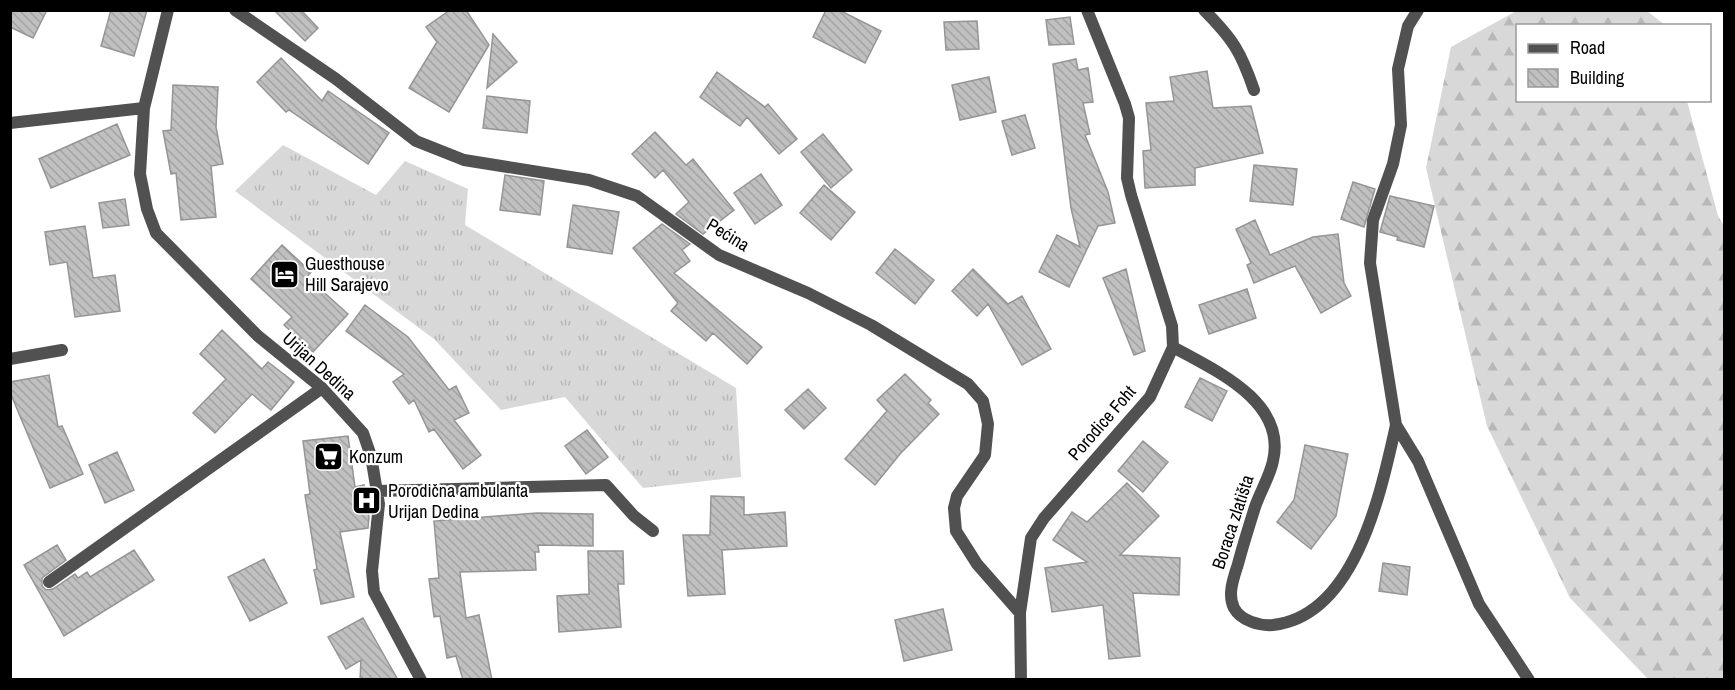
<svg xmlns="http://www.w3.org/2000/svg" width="1735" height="690" font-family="'Archivo Narrow',sans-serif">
  <defs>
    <pattern id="grass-tufts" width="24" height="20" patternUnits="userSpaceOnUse" patternTransform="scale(1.5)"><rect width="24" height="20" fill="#d8d8d8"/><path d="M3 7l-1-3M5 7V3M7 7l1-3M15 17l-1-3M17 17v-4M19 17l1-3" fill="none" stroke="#b8b8b8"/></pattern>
    <pattern id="forest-firs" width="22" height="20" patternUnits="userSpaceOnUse" patternTransform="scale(1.5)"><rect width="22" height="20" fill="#d8d8d8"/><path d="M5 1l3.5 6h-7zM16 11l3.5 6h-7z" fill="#b8b8b8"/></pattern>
    <pattern id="building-back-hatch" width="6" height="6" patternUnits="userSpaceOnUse" patternTransform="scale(1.5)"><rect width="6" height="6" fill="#c0c0c0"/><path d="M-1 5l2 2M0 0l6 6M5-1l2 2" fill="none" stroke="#a3a3a3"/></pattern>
  </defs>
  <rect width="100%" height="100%" fill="#fff"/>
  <path fill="url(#grass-tufts)" d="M283,145L376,195L405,161L468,189L465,225L736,388L741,477L643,488L565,397L501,410L434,339L235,191Z"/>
  <path fill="url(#forest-firs)" d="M1518,10L1647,11L1665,25L1518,26V100L1687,101L1718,216L1724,226V679H1648L1570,598L1487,426L1426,168L1451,47Z"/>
  <path fill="url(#building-back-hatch)" stroke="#959595" stroke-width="1.5" d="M10,10H47L33,38L10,27Z
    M111,10H147L134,56L101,46Z
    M274,10H301L318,28L305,41Z
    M450,10H466L489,45L449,112L409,88L437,42L426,27Z
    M826,10H839L881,31L865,63L813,37Z
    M1070,17L1074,44L1049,45L1046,20Z
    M977,21L979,49L946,50L944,22Z
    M493,34L517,62L487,88Z
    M281,58L322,101L328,91L389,133L368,164L289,110L286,112L257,82Z
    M1076,59L1078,70L1088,68L1093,102L1083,103L1090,134L1085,135L1108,192L1115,223L1098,226L1069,287L1039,272L1057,235L1080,247L1071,208L1053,64Z
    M1207,71L1213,108L1251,106L1263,153L1195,168V185L1145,188L1143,151L1151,150L1146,103L1174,101L1170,77Z
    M717,72L765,107L768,104L797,139L779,154L747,117L740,126L700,97Z
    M989,77L996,112L960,120L952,85Z
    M173,85L218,87L216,127L223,164L211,166L216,217L181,220L176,173L171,174L163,131L171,130Z
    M487,96L530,101L527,133L483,128Z
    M1025,115L1035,148L1012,155L1002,121Z
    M117,124L130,155L51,188L39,159Z
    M655,132L686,165L693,159L734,210L703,234L676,214L689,202L663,170L655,178L632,154Z
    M823,134L852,170L831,188L801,152Z
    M1254,165L1297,169L1293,205L1250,201Z
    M761,174L782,205L755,224L734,193Z
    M505,175L544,181L540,215L500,210Z
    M1353,182L1375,189L1364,227L1341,219Z
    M824,185L855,212L831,240L800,213Z
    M1390,196L1434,206L1424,247L1397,240L1398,237L1380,232Z
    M125,199L129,225L103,228L99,203Z
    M573,205L619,212L612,254L567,247Z
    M1255,220L1270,255L1313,237L1338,234L1344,283L1351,296L1321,313L1295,266L1254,283L1247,265L1251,263L1236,229Z
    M662,224L690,244L682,250L690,261L674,273L762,347L747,364L713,333L706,341L671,311L678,303L633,248Z
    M85,226L93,278L115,275L120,311L75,317L67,262L50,265L45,232Z
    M282,245L311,272L307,277L348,314L313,352L284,325L292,317L251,279Z
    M895,249L934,280L915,304L876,273Z
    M973,269L1008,304L1022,296L1051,349L1022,365L988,304L977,316L952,291Z
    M1126,269L1145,351L1134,355L1103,278Z
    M1247,289L1256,318L1209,334L1199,305Z
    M365,305L408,337L449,390L456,386L469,413L454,420L481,455L463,469L434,429L429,432L414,400L409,404L393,382L404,374L346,331Z
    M222,330L262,369L268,362L294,382L271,410L252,394L215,433L193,413L226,379L200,354Z
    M905,374L931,400L928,403L939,414L900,454L875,485L845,459L887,411L877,400Z
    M49,375L58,427L62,426L83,474L50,488L10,392V382Z
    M1200,378L1227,391L1212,421L1185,407Z
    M808,389L826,408L804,429L785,410Z
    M587,430L608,457L586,474L565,446Z
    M348,436L355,487L364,485L369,517L368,528L340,532L354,597L321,604L314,570L317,569L305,495L310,494L303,441Z
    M1143,441L1168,462L1143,492L1118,471Z
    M1305,445L1348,454L1336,516L1311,549L1277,522L1294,500Z
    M117,452L134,490L105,503L89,465Z
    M1127,483L1159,516L1120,555L1180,558L1179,595L1133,593L1140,656L1109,659L1103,605L1052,612L1045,568L1087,562L1053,540L1072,512L1087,522Z
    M711,496L744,497V515L785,512L787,546L722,550L725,594L688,596L683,535H710Z
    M537,513L593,514V546L538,545L539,552H535L536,570L460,572L466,618L479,615L492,680H463L456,656L447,658L440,616L434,617L429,579L439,578L434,521Z
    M57,545L66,560L42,578V586L46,590L53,589L75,574L78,578L87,572L90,577L134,550L154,580L64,636L24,565Z
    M588,551H623L624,584H618L621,627L559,632L557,596L589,594Z
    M264,559L287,603L250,621L228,577Z
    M1383,563L1410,567L1407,595L1379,591Z
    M943,609L952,650L904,661L895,620Z
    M363,618L398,680H360L361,660L346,669L328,637Z"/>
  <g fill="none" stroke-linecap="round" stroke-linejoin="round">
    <path stroke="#515151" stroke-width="12" d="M168,10L144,108L140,174L147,209L156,233L258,336L322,388L363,433L371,456L379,504L372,571L374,592L421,680
      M235,10L336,79L416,141L464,160L589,180L637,196L719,255L808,293L871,325L968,384L983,401L988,424L985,455L957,496L954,508L956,531L977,564L1020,613
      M1204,10C1233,39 1241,52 1254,90
      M1418,10L1408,26L1398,69L1401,125L1393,164L1373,220L1370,263L1396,425L1418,461L1479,604L1529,680
      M10,123L144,108
      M1173,347C1214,370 1287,401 1273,461C1270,476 1260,492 1255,507C1249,526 1243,545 1238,564C1234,577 1227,594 1234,608C1241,621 1260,626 1273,625C1356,616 1381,491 1396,425
      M10,359L62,350
      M377,491L606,485L634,516L653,531
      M49,582L322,388
      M1021,680L1020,613L1031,538L1044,518L1150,397L1173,347L1172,326L1131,195L1127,178L1129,118L1125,104L1087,10"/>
  </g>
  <defs>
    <symbol id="hotel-square" viewBox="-11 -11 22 22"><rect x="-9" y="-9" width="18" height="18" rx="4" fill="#000" stroke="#fff"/><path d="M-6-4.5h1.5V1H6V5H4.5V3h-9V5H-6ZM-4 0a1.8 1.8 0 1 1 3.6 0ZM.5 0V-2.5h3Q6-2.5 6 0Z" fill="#fff"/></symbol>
    <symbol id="supermarket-square" viewBox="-11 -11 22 22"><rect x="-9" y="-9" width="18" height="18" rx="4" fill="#000" stroke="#fff"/><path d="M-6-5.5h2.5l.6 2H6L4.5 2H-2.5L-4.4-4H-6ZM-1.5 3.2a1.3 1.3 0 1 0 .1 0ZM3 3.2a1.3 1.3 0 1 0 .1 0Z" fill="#fff"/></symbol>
    <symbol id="hospital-square" viewBox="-11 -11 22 22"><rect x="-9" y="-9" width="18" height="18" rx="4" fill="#000" stroke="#fff"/><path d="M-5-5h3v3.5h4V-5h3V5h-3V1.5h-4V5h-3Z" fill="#fff"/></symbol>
  </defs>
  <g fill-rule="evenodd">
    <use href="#hotel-square" x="268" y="258" width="33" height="33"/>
    <use href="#supermarket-square" x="312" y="440" width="33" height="33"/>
    <use href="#hospital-square" x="350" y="484" width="33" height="33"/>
  </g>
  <g text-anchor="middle" stroke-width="4.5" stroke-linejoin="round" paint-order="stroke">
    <g font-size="18" fill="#000" stroke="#fff">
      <text transform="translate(728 235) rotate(31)" y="6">Pećina</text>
      <text transform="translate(319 366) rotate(42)" y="6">Urijan Dedina</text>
      <text transform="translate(1102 423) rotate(-49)" y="6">Porodice Foht</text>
      <text transform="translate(1233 522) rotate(-72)" y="6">Boraca zlatišta</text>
    </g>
    <g font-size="18" fill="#000" stroke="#fff" text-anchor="start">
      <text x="305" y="270">Guesthouse<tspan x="305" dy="21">Hill Sarajevo</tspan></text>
      <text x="349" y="463">Konzum</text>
      <text x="388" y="497">Porodična ambulanta<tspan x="388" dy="21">Urijan Dedina</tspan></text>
    </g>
  </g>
  <rect width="1735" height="690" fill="none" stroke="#000000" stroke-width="24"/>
  <rect x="1516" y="24" width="195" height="78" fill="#ffffff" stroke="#999999" stroke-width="1.5"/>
  <rect x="1528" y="44" width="30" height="9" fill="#515151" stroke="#999999" stroke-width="1.5"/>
  <text x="1570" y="54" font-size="18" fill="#000000">Road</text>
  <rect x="1528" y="69" width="30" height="18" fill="url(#building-back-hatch)" stroke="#999999" stroke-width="1.5"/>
  <text x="1570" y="84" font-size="18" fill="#000000">Building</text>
</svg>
